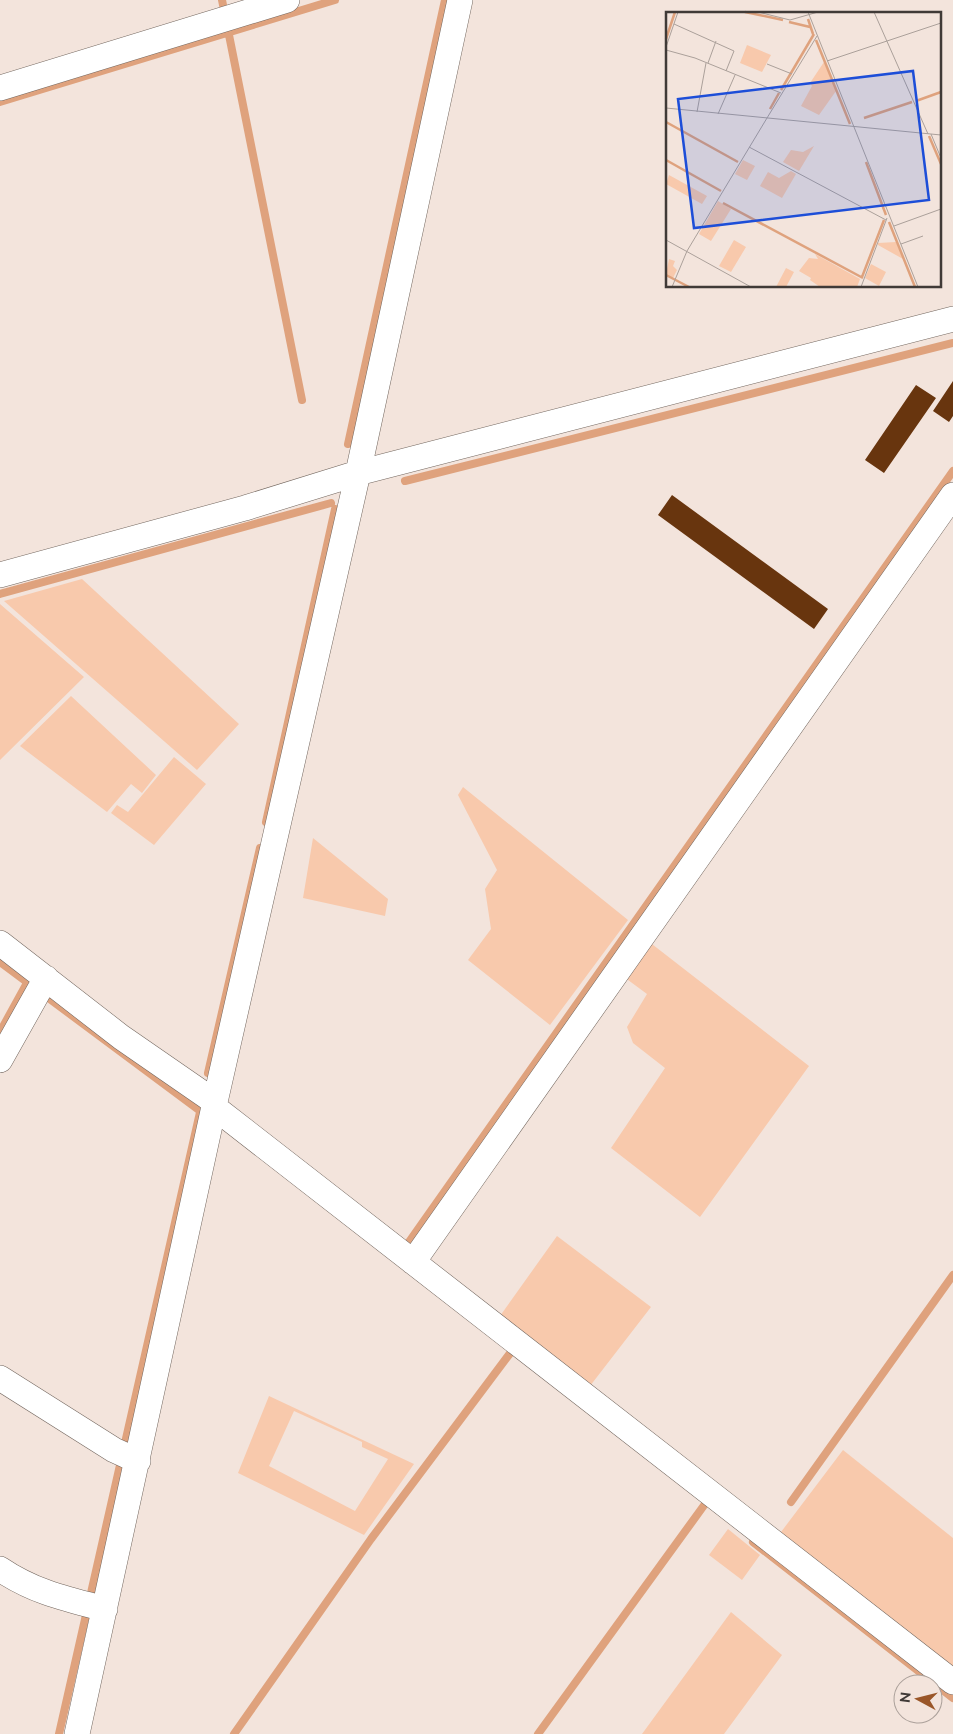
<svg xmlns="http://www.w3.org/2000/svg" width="953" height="1734" font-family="Raleway,sans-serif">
  <rect width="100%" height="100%" fill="#f3e4dc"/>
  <path fill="#f8c9ac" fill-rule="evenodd" d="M82,579L239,724L197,770L4,601Z
    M0,604L84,677L0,760Z
    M71,696L156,775L142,793L131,784L107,812L20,746Z
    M174,757L206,784L154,845L111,813L117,805L128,812Z
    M463,787L628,920L550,1025L468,960L491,929L485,889L497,870L458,795Z
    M313,838L388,899L385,916L303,898Z
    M648,941L809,1066L700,1217L611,1148L665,1068L633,1043L627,1027L647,994L624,977Z
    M557,1236L651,1307L590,1386L500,1316Z
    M269,1396L414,1464L364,1535L238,1473ZM294,1411L362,1442V1447L388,1459L355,1511L269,1466Z
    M843,1450L953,1538V1673L778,1536Z
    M728,1529L760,1555L742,1580L709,1555Z
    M731,1612L782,1655L724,1734H642Z"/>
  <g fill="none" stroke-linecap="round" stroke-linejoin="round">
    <path stroke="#dfa27d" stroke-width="8" d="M222,0L302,400
      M0,102L335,0
      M348,444L445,0
      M405,481L953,343
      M0,594L331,503
      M266,822L335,509
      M0,962L203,1113
      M0,1032L27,983
      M208,1073L260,848
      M404,1249L953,471
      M791,1502L953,1275
      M753,1542L953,1698
      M59,1734L201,1108
      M234,1734L371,1539L511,1352
      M538,1734L705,1504"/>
  </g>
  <path fill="#68350e" d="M953,381V416L949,422L933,411Z
    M916,385L936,398L884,473L865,460Z
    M672,495L828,609L814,629L658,515Z"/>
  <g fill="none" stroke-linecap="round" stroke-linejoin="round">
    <defs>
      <path id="street" d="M0,88L287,0
        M0,575L245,508L358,473L953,319
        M0,943L121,1037L215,1102
        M0,1060L46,978
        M214,1107L953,1682
        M413,1262L953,495
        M0,1378L114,1450L138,1461
        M0,1569C34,1592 66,1599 105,1609
        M77,1734L215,1102L358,473L460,0"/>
    </defs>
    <use href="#street" stroke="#73675f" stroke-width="26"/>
    <use href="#street" stroke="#fff" stroke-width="25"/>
  </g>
  <g transform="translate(666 12)">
    <rect width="275" height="275" fill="#f3e4dc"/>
    <path d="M81,33L105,43L96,60L74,51ZM158,50L170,79L153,103L135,94L146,74L144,71ZM148,134L133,159L117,150L125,138L137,140ZM77,148L89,154L81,168L69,162ZM125,159L130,162L116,186L94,174L102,160L113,166ZM3,163L41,184L36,192L0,172ZM52,189L65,197L45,229L33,222ZM68,228L80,235L65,260L53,254ZM230,230L237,247L212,233V231ZM149,242L194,267L191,275H154L144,268L145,266L133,259L143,246L152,247ZM3,247L9,249L7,254L11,258L7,266L0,262ZM205,252L220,260L213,274L199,266ZM120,256L128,260L120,275H110Z" fill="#f8c9ac"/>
    <path fill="none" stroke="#dfa27d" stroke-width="2.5" d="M79,0L117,8M142,7L147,22M123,10L144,15M0,27L9,0M150,28L184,112M115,78L148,22M250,89L275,80M104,97L113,81M198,106L246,90M0,110L72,150M263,124L275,152M0,148L55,179M200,150L220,203M57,191L197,266M223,210L249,275M0,263L23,275M196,265L218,208"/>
    <path fill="none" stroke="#aba09a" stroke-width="1" d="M92,0L124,8L152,0M142,0L252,275M208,0L262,122M8,12L68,39L60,59M0,35L12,0M0,38L29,46L115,81M161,49L275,11M42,51L50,29M101,52L126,62M0,96L275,123M31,100L40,51M52,102L69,63M101,106L151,24M265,122L275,146M83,135L220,208M228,214L275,197M0,228L85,275M235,232L257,224M6,275L21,239L101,106M195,275L221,206"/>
    <path fill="#1d4ed8" fill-opacity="0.15" stroke="#1d4ed8" stroke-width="2.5" d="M247,59L263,188L28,216L12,87Z"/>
    <rect width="275" height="275" fill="none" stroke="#403a37" stroke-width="2.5"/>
  </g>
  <g transform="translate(918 1699) rotate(277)"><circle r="24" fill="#f3e4dc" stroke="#aba09a"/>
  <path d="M0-4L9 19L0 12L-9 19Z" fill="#9a5628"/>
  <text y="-8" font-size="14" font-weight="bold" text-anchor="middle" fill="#403a37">N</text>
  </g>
</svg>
